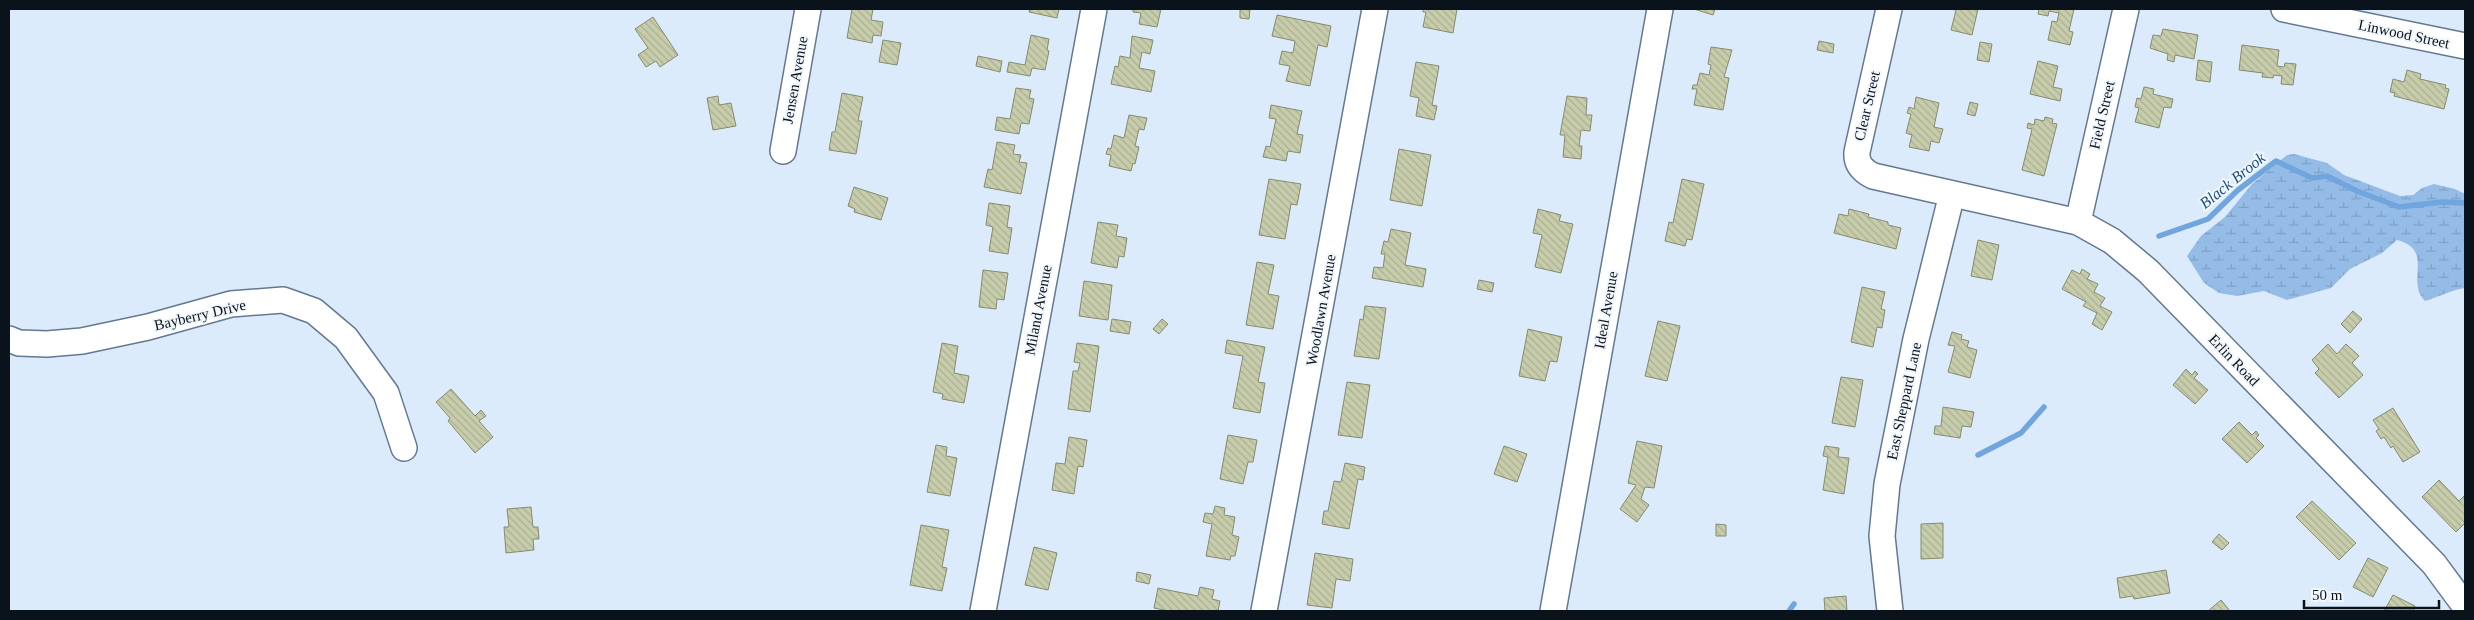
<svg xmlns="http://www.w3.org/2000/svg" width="2474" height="620" font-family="Georgia,serif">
  <defs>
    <pattern id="wetland-marsh" width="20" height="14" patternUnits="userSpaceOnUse" patternTransform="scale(1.25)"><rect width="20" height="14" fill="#94bce7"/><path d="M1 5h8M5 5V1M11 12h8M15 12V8" fill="none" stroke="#7ea1c6"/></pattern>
    <pattern id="building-back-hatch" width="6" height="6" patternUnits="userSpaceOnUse" patternTransform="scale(1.25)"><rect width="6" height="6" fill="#c7cdab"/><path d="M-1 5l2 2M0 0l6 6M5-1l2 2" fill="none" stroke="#aaaf93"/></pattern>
  </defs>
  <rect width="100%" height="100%" fill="#dcebfb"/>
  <path fill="url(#wetland-marsh)" d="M2294,154L2327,163L2344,175L2400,196L2413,195L2422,188L2434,184L2455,189L2465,194V288C2451,290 2439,297 2425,301C2405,281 2435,250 2397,240L2382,253L2350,269L2331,288L2287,300L2264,291L2237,296L2219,293L2204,283L2187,256L2201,236L2225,217L2252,184L2287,155Z"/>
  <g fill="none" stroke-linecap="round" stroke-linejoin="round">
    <path stroke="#70a5de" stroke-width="5.5" d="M2159,236L2208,219L2238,190L2276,161L2312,178L2327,176L2357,191L2399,207L2442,202L2465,203
      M1978,455L2021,433L2044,407
      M1789,611L1794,604"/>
  </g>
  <path fill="url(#building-back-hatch)" stroke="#878b6c" d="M852,9H873L871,20L883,22L881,36L873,35L872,43L847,38Z
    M1030,9H1059L1057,18L1029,12Z
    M1133,9H1161L1157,27L1139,24L1141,13L1133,12Z
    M1240,9H1250L1249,19L1240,18Z
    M1423,9H1457L1453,33L1423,27L1426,12H1423Z
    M1694,9H1715L1713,15Z
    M1950,9H1978L1972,35L1951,30L1956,10Z
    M2039,9H2074L2069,31L2073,32L2070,45L2048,40L2052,21L2057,22L2059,13L2049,11L2048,16L2038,14Z
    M1277,15L1331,26L1327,47L1318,45L1310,86L1286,81L1290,66L1279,64L1282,51L1293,53L1295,41L1272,36Z
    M653,17L678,55L660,67L656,61L646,67L638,55L648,48L635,29Z
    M2163,29L2198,35L2194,59L2175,55L2174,62L2167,60L2168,54L2150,48L2153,35L2161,36Z
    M1031,35L1049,39L1047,50L1049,51L1045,70L1032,68L1030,76L1007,72L1009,62L1025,65Z
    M1132,36L1153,40L1150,54L1142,52L1139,68L1155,71L1151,92L1111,84L1115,66L1118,67L1120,56L1130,58Z
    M883,40L901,43L897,65L879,62Z
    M1819,41L1834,44L1833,53L1817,50Z
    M1980,42L1992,44L1989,62L1977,60Z
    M2242,45L2279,50L2277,66L2284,67L2285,63L2296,64L2293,85L2281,84L2282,76L2274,75L2273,78L2262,77L2263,73L2239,70Z
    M1711,47L1732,50L1724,77L1729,78L1723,110L1694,105L1697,89H1692L1693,85H1697L1700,73L1709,75L1711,65L1708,64Z
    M978,56L1002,61L1000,72L976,66Z
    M2198,60L2212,62L2210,82L2196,80Z
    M2038,61L2058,66L2053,87L2062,89L2060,101L2030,94Z
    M1416,62L1439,66L1432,105L1437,106L1434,120L1416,116L1419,98L1410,96Z
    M2407,70L2421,74L2420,79L2446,85L2445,88L2449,89L2444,109L2394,96L2395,93L2390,92L2393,79L2404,82Z
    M2144,87L2154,89L2153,94L2173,99L2171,108L2164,107L2159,128L2135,122L2139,108L2135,107L2137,98L2141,99Z
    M1016,88L1031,90L1029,98L1034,99L1029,124L1021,123L1019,134L995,130L997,117L1010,119Z
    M842,93L863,97L858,121H862L856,154L829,150L832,132H835Z
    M718,96L719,105L731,103L736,126L713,130L707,98Z
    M1567,96L1587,98L1586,115H1592L1590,131L1581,130L1579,146H1582L1581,159L1563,157L1565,135H1560Z
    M1916,97L1939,103L1934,127L1943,129L1939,143L1931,141L1929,151L1909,147L1912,135L1906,133L1911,114L1907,113L1909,107L1914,109Z
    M1970,102L1978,104L1975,116L1967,114Z
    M1271,105L1302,111L1297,134L1303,135L1300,153L1288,151L1286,161L1263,157L1266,146L1270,147L1276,119L1269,118Z
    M1129,115L1147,118L1144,130L1139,129L1135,146L1139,147L1135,164L1133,163L1131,171L1109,166L1111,155L1106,154L1108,148L1111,149L1114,135L1124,138Z
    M2045,117L2053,119L2052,123L2057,124L2044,176L2022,170L2032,129L2027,128L2028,123L2034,125L2035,119L2044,121Z
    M997,142L1015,145L1013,154L1021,155L1019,162L1027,163L1021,194L984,187L988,169L992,170Z
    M1399,149L1431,155L1422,206L1390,200Z
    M1269,179L1301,184L1297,205L1291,204L1285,239L1259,235Z
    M1682,179L1704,184L1692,240L1687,239L1685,246L1665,241L1669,222L1673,223Z
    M854,187L888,198L881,220L854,212L855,209L848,206Z
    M989,203L1010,206L1007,227L1012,228L1008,254L989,251L993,227L986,225Z
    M1538,209L1561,215L1559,221L1573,224L1561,273L1535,267L1542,235L1533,233Z
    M1849,209L1869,214L1868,217L1888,222V225L1901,228L1896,249L1834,233L1839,214L1848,216Z
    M1098,222L1118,225L1116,236L1127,238L1124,257L1119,256L1117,268L1091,263Z
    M1391,229L1411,233L1405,265L1426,269L1423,287L1372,278L1374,267L1383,268L1385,254H1381L1384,241L1388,242Z
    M1978,240L1999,245L1992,280L1971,276Z
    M1257,262L1274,265L1268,294L1279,296L1273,329L1246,325Z
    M2082,269L2090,274L2087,279L2098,284L2094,292L2105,298L2100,306L2112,312L2102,330L2092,324L2097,313L2083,306L2086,302L2062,289L2072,270L2080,274Z
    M983,270L1008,273L1004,300L997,299L996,309L979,307Z
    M1479,280L1494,283L1492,292L1477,289Z
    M1084,281L1112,285L1108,320L1079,316Z
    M1862,287L1885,292L1881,309L1885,310L1882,328L1877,327L1873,347L1851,342Z
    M1365,306L1386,308L1379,359L1354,356L1360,319L1363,320Z
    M2353,311L2362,319L2350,333L2341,324Z
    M1112,319L1131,322L1129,334L1110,331Z
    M1162,319L1168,324L1159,334L1153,329Z
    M1658,321L1680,326L1667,381L1645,376Z
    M1528,329L1562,337L1557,362L1550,361L1545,381L1519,376Z
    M1952,332L1962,335L1961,339L1969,341L1967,347L1977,350L1970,378L1948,372L1955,346L1948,345Z
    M1227,340L1265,347L1258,382L1265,383L1260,413L1233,408L1243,356L1225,353Z
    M942,343L958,346L954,373L969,376L964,403L942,399L943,394L933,392Z
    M1077,343L1099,346L1090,412L1068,409L1073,371H1078L1080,363L1074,362Z
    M2328,344L2337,354L2346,344L2359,356L2352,363L2363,375L2339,398L2315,373L2319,369L2312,360Z
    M2186,369L2192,375L2195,371L2198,374L2194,378L2208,390L2195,404L2173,385Z
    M1841,377L1863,380L1855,427L1832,423Z
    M1347,382L1370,385L1362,438L1338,435Z
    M451,389L475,416L481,410L486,416L479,421L493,437L475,453L448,421L450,418L436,402Z
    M1943,407L1974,412L1971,427L1962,426L1960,438L1934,434L1935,426H1941Z
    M2393,408L2420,452L2403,462L2393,446L2391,448L2384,437L2381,439L2376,431L2379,429L2373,420Z
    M2239,422L2252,435L2256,431L2259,435L2256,438L2264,446L2247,463L2222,439Z
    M1228,435L1257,440L1253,462H1248L1243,484L1220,479Z
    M1069,437L1087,440L1083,467L1078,466L1074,494L1052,490L1056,463L1065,464Z
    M1637,441L1662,446L1654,488L1645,487L1641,499L1649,505L1637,522L1620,509L1636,485L1628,483Z
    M936,445L947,447L946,456L957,458L950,496L927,492Z
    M1504,446L1527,454L1517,482L1494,474Z
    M1825,446L1839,448L1838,457L1849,458L1844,494L1823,490L1828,457L1823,456Z
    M1345,463L1365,467L1363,480L1358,479L1349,529L1322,524L1324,511H1328L1334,481L1341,482Z
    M2439,480L2459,501L2465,495V523L2456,532L2422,497Z
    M2312,501L2356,543L2339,560L2296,517Z
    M1215,506L1225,508L1224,515L1235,517L1232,535L1239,537L1235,556H1231L1230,560L1206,556L1212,524L1203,522L1205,513L1213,514Z
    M531,507L533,527H538L539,539H533L534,550L506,553L504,527H509L507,509Z
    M1943,523V558L1921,559V524Z
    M1716,524L1726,525V536H1716Z
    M921,525L949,530L942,567L947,568L942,591L910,585Z
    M2219,534L2229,543L2222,550L2212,542Z
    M1034,547L1057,553L1048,590L1025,585Z
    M1315,553L1353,559L1350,581L1336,579L1332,608L1307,605Z
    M2368,558L2388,568L2373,597L2353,587Z
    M2166,570L2170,593L2134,599L2133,596L2120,598L2117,578Z
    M1137,572L1151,575L1149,584L1136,581Z
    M1200,587L1214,590L1212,599L1220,601L1218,611H1168L1154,608L1158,588L1198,596Z
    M2393,595L2415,606L2413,611H2384Z
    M1846,596L1847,611H1825L1824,598Z
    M2221,600L2230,611H2208Z"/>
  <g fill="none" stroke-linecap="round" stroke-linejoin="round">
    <defs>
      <path id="minor" d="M1889,9L1857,152C1856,164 1863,171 1873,176L2078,222L2112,241L2148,271L2434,564L2465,606
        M2284,9L2465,46
        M783,151L808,9
        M2078,222L2126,9
        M9,339L19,343L47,344L82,341L148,327L231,304L283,300L314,311L346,338L386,393L404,448
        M983,611L1094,9
        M1264,611L1375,9
        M1553,611L1660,9
        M1890,611L1882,536L1887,484L1916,339L1952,194"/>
    </defs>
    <use href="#minor" stroke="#637991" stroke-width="28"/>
    <use href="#minor" stroke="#fff" stroke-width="25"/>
  </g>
  <g text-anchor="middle" stroke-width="4" stroke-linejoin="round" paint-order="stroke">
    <g font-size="15" fill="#0a131c" stroke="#f2f7fc">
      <text transform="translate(2404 34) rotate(12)" y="5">Linwood Street</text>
      <text transform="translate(795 80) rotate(-80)" y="5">Jensen Avenue</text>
      <text transform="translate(1867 106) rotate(-77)" y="5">Clear Street</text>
      <text transform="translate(2102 115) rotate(-77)" y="5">Field Street</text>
      <text transform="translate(1038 310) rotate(-79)" y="5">Miland Avenue</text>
      <text transform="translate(1321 310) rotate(-80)" y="5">Woodlawn Avenue</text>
      <text transform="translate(1606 310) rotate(-80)" y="5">Ideal Avenue</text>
      <text transform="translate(200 315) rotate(-13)" y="5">Bayberry Drive</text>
      <text transform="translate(2234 360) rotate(46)" y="5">Erlin Road</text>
      <text transform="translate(1904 401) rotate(-78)" y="5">East Sheppard Lane</text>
    </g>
    <g font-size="16" font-style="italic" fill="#174f83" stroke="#f2f7fc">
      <text transform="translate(2232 180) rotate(-39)" y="6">Black Brook</text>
    </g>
  </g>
  <rect width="2474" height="620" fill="none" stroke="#0a131c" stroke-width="20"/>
  <path d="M2304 600v8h135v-8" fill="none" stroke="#0a131c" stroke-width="2.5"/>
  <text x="2312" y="600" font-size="15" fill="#0a131c" stroke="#f2f7fc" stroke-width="4" paint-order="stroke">50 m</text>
</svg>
